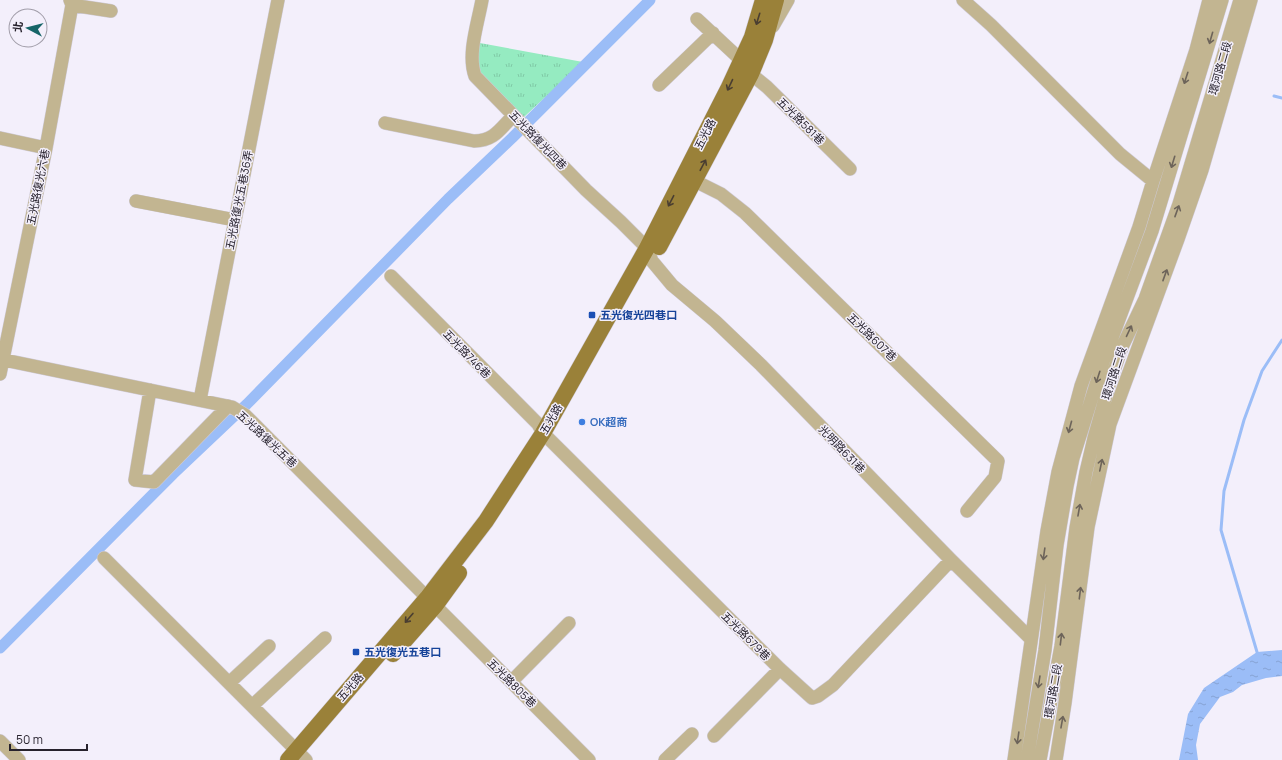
<svg xmlns="http://www.w3.org/2000/svg" width="1282" height="760" font-family="Manrope,'Noto Sans TC',sans-serif">
  <defs>
    <pattern id="grass-tufts" width="24" height="20" patternUnits="userSpaceOnUse"><rect width="24" height="20" fill="#95ebc1"/><path d="M3 7l-1-3M5 7V3M7 7l1-3M15 17l-1-3M17 17v-4M19 17l1-3" fill="none" stroke="#80c9a6"/></pattern>
    <pattern id="water-ripples" width="26" height="14" patternUnits="userSpaceOnUse"><rect width="26" height="14" fill="#9bbdf7"/><path d="M2 4q2-2 4 0t4 0M15 11q2-2 4 0t4 0" fill="none" stroke="#86a2d4"/></pattern>
  </defs>
  <rect width="100%" height="100%" fill="#f3effb"/>
  <path fill="url(#grass-tufts)" d="M480,43L583,62L524,117L478,71L475,55Z"/>
  <path fill="url(#water-ripples)" d="M1282,650V676L1266,678L1242,685L1233,692L1220,697L1200,724L1196,745L1198,760H1179L1188,714L1204,688L1257,652Z"/>
  <g fill="none" stroke-linecap="round" stroke-linejoin="round">
    <path stroke="#9bbdf7" stroke-width="3" d="M1274,96L1282,98
      M1257,652L1221,530L1224,491L1244,420L1262,371L1282,340"/>
    <path stroke="#9bbdf7" stroke-width="11" d="M0,648L173,474L247,404L448,199L512,138L650,0"/>
    <defs>
      <path id="minor" d="M482,0C478,23 467,54 475,76L586,190L621,222L647,248L652,261L672,285L715,321L761,365L951,560L1031,639
        M963,0L991,25L1120,154L1153,181
        M72,5L111,11
        M697,19L741,60L751,74L767,87L850,169
        M773,26L788,0
        M659,85L713,33
        M385,123L474,141C494,141 500,129 513,116
        M0,138L46,148
        M695,181L721,194L745,213L998,461L995,477L967,511
        M136,201L235,220
        M391,276L538,424L543,433L780,669L812,698L818,696L833,685L951,560
        M0,359L232,407L245,415L589,760
        M0,374L46,148L72,5L70,0
        M150,390L135,480L154,482L228,406
        M200,400L278,0
        M104,558L306,760
        M511,682L569,623
        M229,683L269,646
        M253,705L325,638
        M714,736L780,669
        M0,741L19,760
        M665,760L692,734
        M1014,760L1047,531L1058,472L1081,386L1139,227L1153,181L1196,50L1209,0
        M1027,760L1045,650L1057,545L1067,486L1073,458L1103,362L1152,231L1222,0
        M1040,760L1061,646L1076,528L1086,472L1094,438L1109,385L1122,347L1145,299L1179,204L1240,0
        M1056,760L1065,703L1088,527L1110,424L1178,239L1202,170L1251,0"/>
      <path id="major" d="M659,247L751,74L765,40L776,0
        M393,654L435,606L459,573
        M288,760L427,598L486,521L543,433L647,248L728,89L752,37L763,0"/>
    </defs>
    <use href="#minor" stroke="#cecad6" stroke-width="14"/>
    <use href="#major" stroke="#cecad6" stroke-width="17"/>
    <use href="#minor" stroke="#c2b591" stroke-width="13"/>
    <use href="#major" stroke="#9a8139" stroke-width="16"/>
  </g>
  <defs><path id="oneway-shaft" d="M-6 0H5M1.5-3L5.5 0L1.5 3" fill="none" stroke-width="1.6" stroke-linecap="round" stroke-linejoin="round"/></defs>
  <g stroke="#4a3e31">
    <use href="#oneway-shaft" transform="translate(758 19) rotate(107)"/>
    <use href="#oneway-shaft" transform="translate(730 85) rotate(115)"/>
    <use href="#oneway-shaft" transform="translate(703 165) rotate(-62)"/>
    <use href="#oneway-shaft" transform="translate(671 201) rotate(117)"/>
    <use href="#oneway-shaft" transform="translate(409 618) rotate(131)"/>
  </g>
  <g stroke="#6d645a">
    <use href="#oneway-shaft" transform="translate(1211 38) rotate(106)"/>
    <use href="#oneway-shaft" transform="translate(1186 78) rotate(108)"/>
    <use href="#oneway-shaft" transform="translate(1173 162) rotate(107)"/>
    <use href="#oneway-shaft" transform="translate(1177 211) rotate(-70)"/>
    <use href="#oneway-shaft" transform="translate(1165 275) rotate(-70)"/>
    <use href="#oneway-shaft" transform="translate(1129 331) rotate(-65)"/>
    <use href="#oneway-shaft" transform="translate(1098 377) rotate(108)"/>
    <use href="#oneway-shaft" transform="translate(1070 427) rotate(105)"/>
    <use href="#oneway-shaft" transform="translate(1101 465) rotate(-78)"/>
    <use href="#oneway-shaft" transform="translate(1079 510) rotate(-80)"/>
    <use href="#oneway-shaft" transform="translate(1044 554) rotate(98)"/>
    <use href="#oneway-shaft" transform="translate(1080 593) rotate(-83)"/>
    <use href="#oneway-shaft" transform="translate(1061 639) rotate(-83)"/>
    <use href="#oneway-shaft" transform="translate(1039 682) rotate(99)"/>
    <use href="#oneway-shaft" transform="translate(1062 722) rotate(-80)"/>
    <use href="#oneway-shaft" transform="translate(1018 738) rotate(98)"/>
  </g>
  <g fill="#1a4fb4" stroke="#f3effb" stroke-width="1.5">
    <rect x="588" y="311" width="8" height="8" rx="2"/>
    <rect x="352" y="648" width="8" height="8" rx="2"/>
  </g>
  <circle fill="#3f7fe0" stroke="#f3effb" stroke-width="1.5" cx="582" cy="422" r="4"/>
  <g text-anchor="middle" stroke-width="3" stroke-linejoin="round" paint-order="stroke">
    <g font-size="11" fill="#27222d" stroke="#f3effb">
      <text transform="translate(1220 68) rotate(-74)" y="4">環河路二段</text>
      <text transform="translate(801 121) rotate(45)" y="4">五光路581巷</text>
      <text transform="translate(705 134) rotate(-63)" y="4">五光路</text>
      <text transform="translate(538 140) rotate(46)" y="4">五光路復光四巷</text>
      <text transform="translate(38 187) rotate(-79)" y="4">五光路復光六巷</text>
      <text transform="translate(239 200) rotate(-79)" y="4">五光路復光五巷36弄</text>
      <text transform="translate(872 337) rotate(44)" y="4">五光路607巷</text>
      <text transform="translate(467 354) rotate(46)" y="4">五光路746巷</text>
      <text transform="translate(1114 373) rotate(-72)" y="4">環河路二段</text>
      <text transform="translate(551 419) rotate(-60)" y="4">五光路</text>
      <text transform="translate(267 439) rotate(43)" y="4">五光路復光五巷</text>
      <text transform="translate(842 449) rotate(46)" y="4">光明路631巷</text>
      <text transform="translate(746 636) rotate(45)" y="4">五光路679巷</text>
      <text transform="translate(512 683) rotate(45)" y="4">五光路805巷</text>
      <text transform="translate(350 687) rotate(-49)" y="4">五光路</text>
      <text transform="translate(1053 691) rotate(-80)" y="4">環河路二段</text>
    </g>
    <g font-size="11" font-weight="bold" fill="#164399" stroke="#f3effb" text-anchor="start">
      <text x="600" y="319">五光復光四巷口</text>
      <text x="364" y="656">五光復光五巷口</text>
    </g>
    <g font-size="11" font-weight="bold" fill="#366cbe" stroke="#f3effb" text-anchor="start">
      <text x="590" y="426">OK超商</text>
    </g>
  </g>
  <g transform="translate(28 28) rotate(277)"><circle r="19" fill="#f3effb" stroke="#a19da9"/>
  <path d="M0-3L7 15L0 10L-7 15Z" fill="#166568"/>
  <text y="-6" font-size="11" font-weight="bold" text-anchor="middle" fill="#27222d">北</text>
  </g>
  <path d="M10 744v6h77v-6" fill="none" stroke="#27222d" stroke-width="2"/>
  <text x="16" y="744" font-size="12" fill="#27222d" stroke="#f3effb" stroke-width="3" paint-order="stroke">50 m</text>
</svg>
